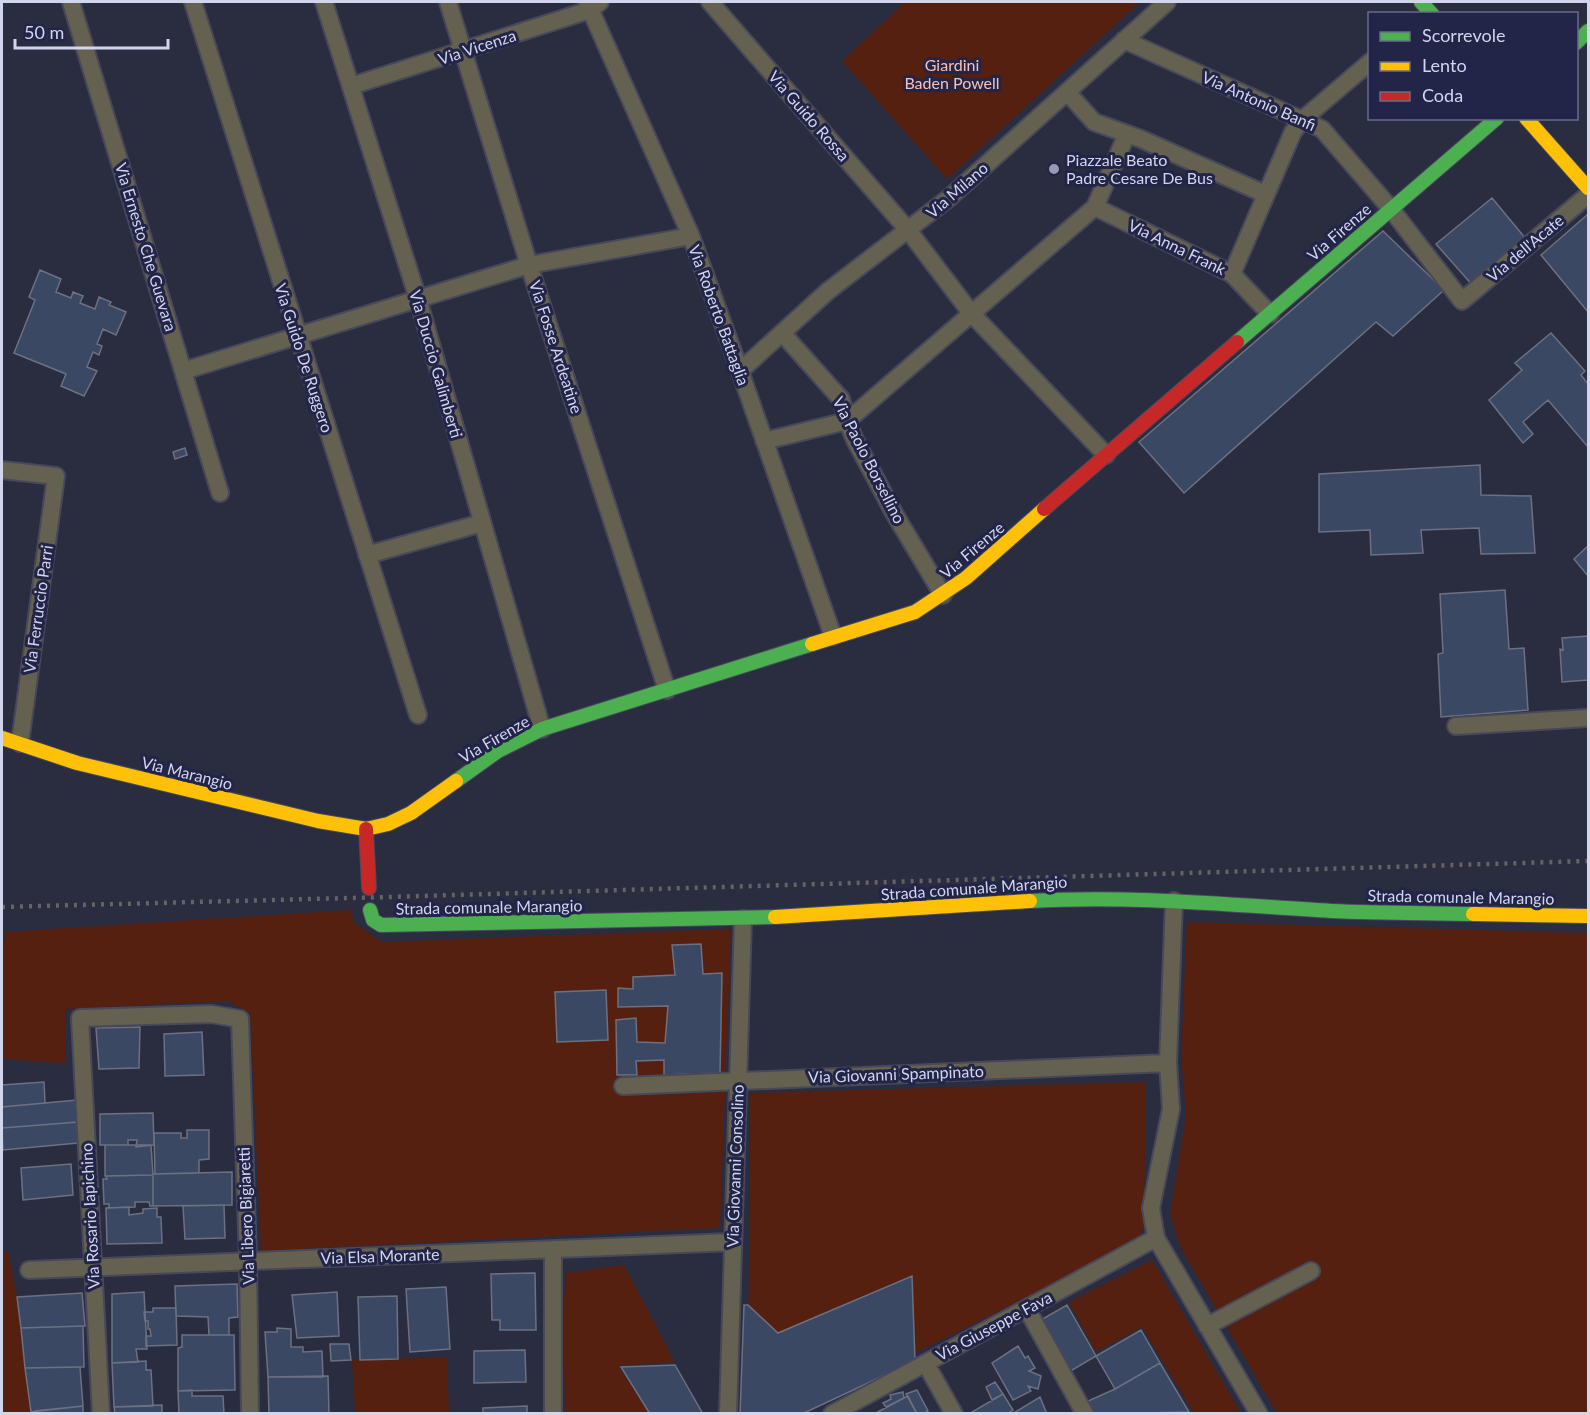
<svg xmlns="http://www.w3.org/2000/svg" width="1590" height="1415" font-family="Lato,sans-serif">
  <rect width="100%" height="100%" fill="#2a2c40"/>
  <path fill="#55200f" d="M905,2H1140L947,179L842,61Z
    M352,910L353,922L382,942L731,929L720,1228L261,1251L250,1013L228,1001L66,1009L65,1063L2,1059V951L6,932Z
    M1187,922L1588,933V1413H1277L1181,1248L1170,1214L1186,1116L1181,1057Z
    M1146,1082L1144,1221C1142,1243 1127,1247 1109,1257L793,1413L748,1414L750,1093Z
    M2,1251L8,1252L17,1297L30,1411H35L36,1413L2,1414Z
    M1152,1260L1241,1413H1194L1142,1327L1096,1352L1069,1302Z
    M624,1265L675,1362L618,1366L649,1412L647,1413L565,1414L563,1313L566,1273Z
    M447,1357L449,1413H355L352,1360Z"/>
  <path fill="#3b4863" stroke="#6b7181" stroke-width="1.5" d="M1492,198L1526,239L1474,287L1436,244Z
    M1587,215L1588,216V312L1541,255Z
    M1383,231L1444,290L1393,336L1376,322L1184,493L1139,442Z
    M40,270L61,279L56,292L71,298L73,292L83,296L80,303L95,309L99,297L111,302L109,305L126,312L116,335L103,329L97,344L102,346L99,355L93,352L87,367L97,371L84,396L61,386L66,374L14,353L35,300L29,297Z
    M1551,333L1585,371L1581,375L1588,384V447L1548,400L1523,422L1533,434L1523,443L1489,400L1522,370L1515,363Z
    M185,448L187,455L175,459L173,452Z
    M1480,465L1481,495L1531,496L1535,553L1481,554L1479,528L1421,530L1423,553L1371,555L1370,530L1319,532V474Z
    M1588,546V576L1574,559Z
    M1505,590L1509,649L1524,648L1528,710L1441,717L1438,654L1443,653L1440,594Z
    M1588,636V680L1562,682L1560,649L1563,650L1562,638Z
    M701,944L703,974L722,973L720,1073L664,1075V1060L636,1061L637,1075H617L616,1020L636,1018L637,1042L665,1043L668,1006L618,1007V988L633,989V977L675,975L672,945Z
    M606,990L608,1040L557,1042L555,992Z
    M140,1027L139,1068L99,1069L96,1028Z
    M202,1032L204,1075L165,1076L164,1034Z
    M44,1082L45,1103L2,1107V1085Z
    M77,1100L78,1122L2,1128V1107Z
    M153,1113L154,1145L136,1147L137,1140H128V1145H100V1114Z
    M78,1122V1143L3,1150L2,1128Z
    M187,1130H209V1159L199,1160V1173L155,1174L154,1133H181V1138H187Z
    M105,1145H151L153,1175L105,1176Z
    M71,1164L73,1195L23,1200L21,1168Z
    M232,1172V1205L153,1206V1174Z
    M153,1175V1206H150L149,1202H135V1207L109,1208V1204H104L103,1179H107L106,1176Z
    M224,1205L225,1238L185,1239L183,1206Z
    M129,1207V1215L143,1213V1209L157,1208V1217H161L162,1243L107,1244L106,1208Z
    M535,1273L536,1330H500V1320H492L491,1274Z
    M912,1276L915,1361L802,1414H740L744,1305H748L778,1333Z
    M237,1284L238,1317L229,1318V1335H209L208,1317L176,1316L175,1286Z
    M446,1287L450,1349L410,1352L406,1289Z
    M144,1292L147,1349H136L138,1362L112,1363V1294Z
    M337,1292L339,1336L297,1338L292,1295Z
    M82,1293L85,1326L21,1328L17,1297Z
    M397,1296L398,1359L360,1360L358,1297Z
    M1067,1305L1096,1356L1069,1372L1039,1321Z
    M153,1308H176L177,1345L146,1346V1336H151L150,1329H148V1321H145L144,1312H153Z
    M83,1326L84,1367L25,1368L21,1328Z
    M277,1328L291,1329V1347H303V1352L322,1351L323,1377H268L265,1332H277Z
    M1141,1330L1160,1363L1115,1389L1096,1356Z
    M182,1335H234L235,1390L178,1391V1348L182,1347Z
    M330,1344H349L351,1360L331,1361Z
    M1018,1346L1025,1358L1028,1356L1035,1368L1029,1371L1041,1376L1038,1389L1028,1386L1031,1391L1013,1400L992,1363Z
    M525,1350L526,1382L474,1383V1351Z
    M146,1361V1370H151L153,1406L114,1407L112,1363Z
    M1160,1363L1189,1412L1095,1414L1088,1401L1115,1389Z
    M675,1365L703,1414H650L621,1367Z
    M80,1367L83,1406L31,1412L25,1368Z
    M328,1376L329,1414H269L268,1377Z
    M995,1382L1003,1394L992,1400L986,1387Z
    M192,1390V1396H223L224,1414H179L178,1391Z
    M917,1390L928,1411L923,1414H917L906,1394Z
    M903,1392L904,1398L886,1407L883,1403L891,1399L890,1395Z
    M1003,1394L1013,1410L1007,1414H973L972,1412Z
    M908,1396L917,1414H874L904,1398Z
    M1040,1397L1047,1414H1012Z
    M162,1405V1414H115L114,1407Z
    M83,1406V1414H36L35,1411Z
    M527,1406V1414H483V1408Z"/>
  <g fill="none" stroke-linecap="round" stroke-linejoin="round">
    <defs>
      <path id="street" d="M71,2L220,493
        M193,2L418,715
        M324,2L418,299L542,729
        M448,2L529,265L667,690
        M587,2L691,236L740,371L833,636
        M710,2L908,230L971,313L1106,455
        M1124,40L1322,129L1391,209L1462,301L1588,195
        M351,86L590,10L600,2
        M1067,92L1094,122L1141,139L1265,194
        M1095,207L1232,274L1270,314
        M1232,274L1293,132L1302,120L1370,62
        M783,334L841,399L847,421L855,440L894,513L943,595
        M183,371L529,265L691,236
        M740,371L828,291L949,198L1167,2
        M764,441L847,421L1095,207L1127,134
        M2,470L56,476L20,743
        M367,555L482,523
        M1456,726L1588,718
        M1174,901L1168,1063L1171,1109L1151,1208L1156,1238L1259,1414
        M623,1086L1168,1063
        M29,1270L732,1242
        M1027,1309L1085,1414
        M1207,1326L1311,1271
        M926,1364L954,1414
        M101,1414L80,1018L211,1014L240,1019L248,1261L250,1414
        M553,1414V1250
        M728,1414L743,919
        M832,1414L1156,1238"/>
      <path id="fast" d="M1421,2L1432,14
        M1576,43L1588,31
        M1237,342L1497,118
        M456,781L498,751L542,729L812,644
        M1030,901C1131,895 1231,905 1331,911C1379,913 1426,913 1473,914
        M370,910L373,920L381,925L775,917"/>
      <path id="slow" d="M1526,118L1588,188
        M812,644L915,612L966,578L1044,509
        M2,738L77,763L318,821L366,829L388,824L411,813L456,781
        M1473,914L1588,916
        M775,917L1030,901"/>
      <path id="jam" d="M1044,509L1237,342
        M366,829L369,888"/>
    </defs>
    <use href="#street" stroke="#47495a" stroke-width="20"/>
    <use href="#fast" stroke="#47495a" stroke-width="16"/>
    <use href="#slow" stroke="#47495a" stroke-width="16"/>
    <use href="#jam" stroke="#47495a" stroke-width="16"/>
    <use href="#street" stroke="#646150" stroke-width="16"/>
    <use href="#fast" stroke="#4caf50" stroke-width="14"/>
    <use href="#slow" stroke="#ffc107" stroke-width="14"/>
    <use href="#jam" stroke="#c62828" stroke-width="14"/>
    <path stroke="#656363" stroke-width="4.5" stroke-dasharray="3 6" stroke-linecap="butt" d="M2,907L388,897L1588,861"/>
  </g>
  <circle fill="#979ab0" stroke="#222448" stroke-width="2" cx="1054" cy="169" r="6"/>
  <g text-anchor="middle" stroke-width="6" stroke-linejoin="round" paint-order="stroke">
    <g font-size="16" fill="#d2d6ed" stroke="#222448">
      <text transform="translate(477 47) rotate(-18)" y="6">Via Vicenza</text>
      <text transform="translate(1259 101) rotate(24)" y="6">Via Antonio Banfi</text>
      <text transform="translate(809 116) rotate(49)" y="6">Via Guido Rossa</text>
      <text transform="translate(957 190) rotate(-41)" y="6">Via Milano</text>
      <text transform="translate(1339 232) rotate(-41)" y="6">Via Firenze</text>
      <text transform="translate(146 247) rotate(73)" y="6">Via Ernesto Che Guevara</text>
      <text transform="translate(1177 247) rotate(26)" y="6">Via Anna Frank</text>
      <text transform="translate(1525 248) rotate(-40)" y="6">Via dell'Acate</text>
      <text transform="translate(719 315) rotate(70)" y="6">Via Roberto Battaglia</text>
      <text transform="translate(556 347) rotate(72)" y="6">Via Fosse Ardeatine</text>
      <text transform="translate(304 358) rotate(72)" y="6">Via Guido De Ruggero</text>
      <text transform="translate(436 364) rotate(74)" y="6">Via Duccio Galimberti</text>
      <text transform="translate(869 460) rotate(63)" y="6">Via Paolo Borsellino</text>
      <text transform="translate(972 550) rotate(-40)" y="6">Via Firenze</text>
      <text transform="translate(38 609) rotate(-82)" y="6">Via Ferruccio Parri</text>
      <text transform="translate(494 739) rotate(-30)" y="6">Via Firenze</text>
      <text transform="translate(187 773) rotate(14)" y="6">Via Marangio</text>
      <text transform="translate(974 888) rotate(-4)" y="6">Strada comunale Marangio</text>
      <text transform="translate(1461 897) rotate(1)" y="6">Strada comunale Marangio</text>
      <text transform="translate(489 907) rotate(-1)" y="6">Strada comunale Marangio</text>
      <text transform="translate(896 1074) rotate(-2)" y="6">Via Giovanni Spampinato</text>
      <text transform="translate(735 1166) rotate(-88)" y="6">Via Giovanni Consolino</text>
      <text transform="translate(90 1216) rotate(-93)" y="6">Via Rosario Iapichino</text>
      <text transform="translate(246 1216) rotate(-92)" y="6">Via Libero Bigiaretti</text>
      <text transform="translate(380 1256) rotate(-2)" y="6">Via Elsa Morante</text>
      <text transform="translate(994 1326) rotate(-28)" y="6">Via Giuseppe Fava</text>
    </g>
    <g font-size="16" fill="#fec0ac" stroke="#222448">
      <text x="952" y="71">Giardini<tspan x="952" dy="18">Baden Powell</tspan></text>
    </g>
    <g font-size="16" fill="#d2d6ed" stroke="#222448" text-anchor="start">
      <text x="1066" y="166">Piazzale Beato<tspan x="1066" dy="18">Padre Cesare De Bus</tspan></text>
    </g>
  </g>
  <rect width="1590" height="1415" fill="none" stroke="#d2d6ed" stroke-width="6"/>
  <rect x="1368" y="12" width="210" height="108" fill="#222448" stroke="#686b8a" stroke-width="1.5"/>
  <rect x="1380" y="32" width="30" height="9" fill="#4caf50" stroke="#686b8a" stroke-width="1.5"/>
  <text x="1422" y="42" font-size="18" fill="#d2d6ed">Scorrevole</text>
  <rect x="1380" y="62" width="30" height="9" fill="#ffc107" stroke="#686b8a" stroke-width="1.5"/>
  <text x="1422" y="72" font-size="18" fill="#d2d6ed">Lento</text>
  <rect x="1380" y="92" width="30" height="9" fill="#c62828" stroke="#686b8a" stroke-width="1.5"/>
  <text x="1422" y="102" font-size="18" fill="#d2d6ed">Coda</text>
  <path d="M15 39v9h153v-9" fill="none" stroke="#d2d6ed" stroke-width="3"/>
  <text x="24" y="39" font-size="18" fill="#d2d6ed" stroke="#222448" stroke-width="4.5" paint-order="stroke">50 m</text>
</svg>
